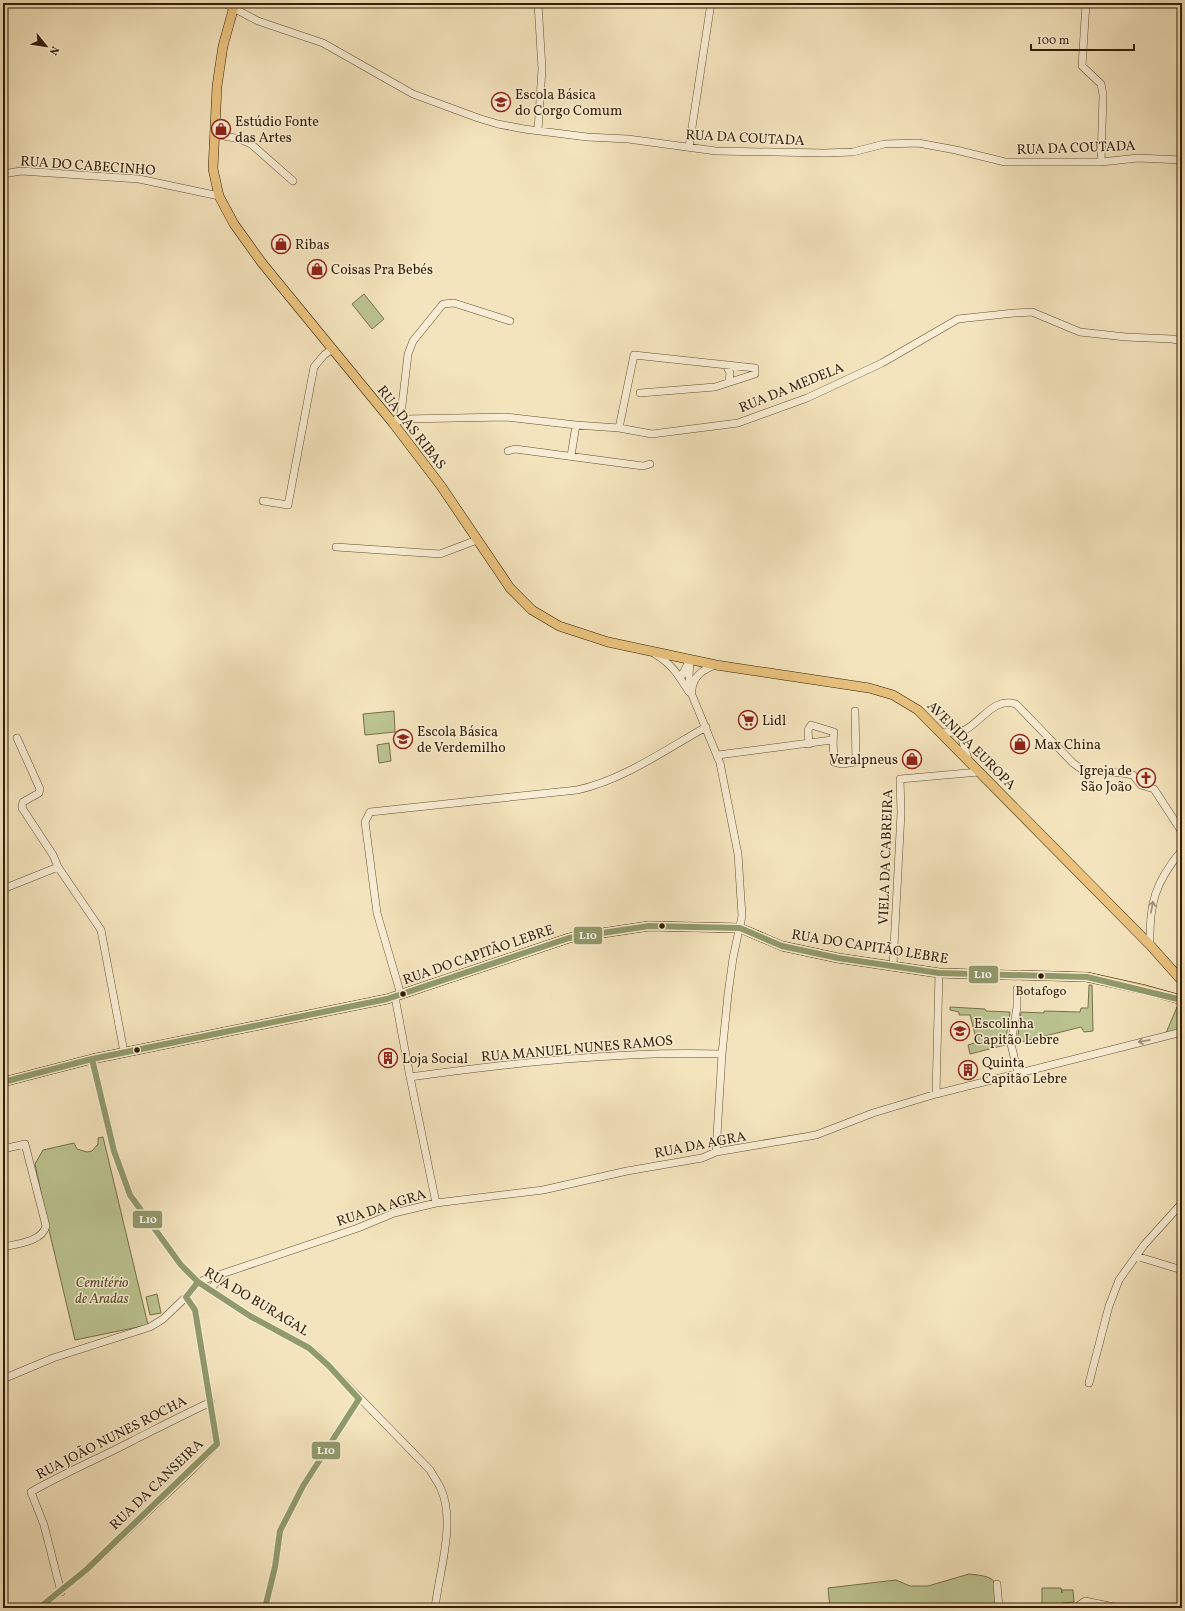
<svg xmlns="http://www.w3.org/2000/svg" width="1185" height="1611" font-family="Vollkorn,serif">
  <rect width="100%" height="100%" fill="#f4e4bd"/>
  <filter id="stains"><feTurbulence type="fractalNoise" baseFrequency=".005" numOctaves="4"/><feColorMatrix values="0 0 0 0 .2 0 0 0 0 .09 0 0 0 0 .02 0 0 0 .5 -.17"/></filter>
  <radialGradient id="worn" r=".72"><stop offset=".6" stop-color="#630" stop-opacity="0"/><stop offset="1" stop-color="#630" stop-opacity=".3"/></radialGradient>
  <path fill="#bbc491" stroke="#76704a" d="M364,294L384,319L372,329L352,304Z
    M394,711L395,732L365,735L363,714Z
    M389,743L391,761L379,763L377,745Z
    M1089,985H1092L1093,1031L1084,1032L1081,1027L1017,1043L1021,1012L1044,1013V1011L1080,1012L1081,1008H1088Z
    M950,1007L985,1009L986,1011L1010,1012L1005,1045L970,1054L968,1045L977,1042L970,1015H959V1012L950,1010Z
    M1177,1007L1182,1018V1026L1176,1031L1166,1033Z
    M103,1137L148,1325L75,1340L49,1230L35,1164L43,1150L74,1143L77,1149L87,1152L92,1151L98,1144V1138Z
    M157,1294L161,1313L150,1315L146,1297Z
    M969,1574C999,1577 996,1580 999,1608H830L828,1588L896,1580L910,1586H928Z
    M1042,1588H1061L1062,1593V1590H1073L1074,1602L1062,1603V1608H1042Z"/>
  <g fill="none" stroke-linecap="round" stroke-linejoin="round">
    <defs>
      <path id="minor" d="M224,3L258,21L323,43L413,94L478,118L498,124L524,129L587,137L628,139L716,151L824,153L853,152L884,144L918,143L956,150L1005,162H1101L1138,158L1182,160
        M1086,3L1082,66L1101,84L1103,95L1101,162
        M538,130L542,69L538,3
        M214,134L240,139L251,144L293,181
        M689,147L711,3
        M3,174L21,171L36,172L139,179L219,196
        M726,365L730,373L729,382
        M393,423L405,419L506,417L576,425L619,428L652,434L738,423L807,398L882,363L958,319L1014,313L1032,312L1080,332L1126,337L1172,339L1182,341
        M393,423L401,414L408,354L413,341L443,304L454,303L510,321
        M619,428L634,355L755,368V374L715,387L640,393
        M508,451L515,449L643,466L650,464
        M571,456L576,425
        M263,501L288,505L314,367L324,355L332,349
        M336,547L440,554L477,540
        M655,654C672,664 679,676 689,692
        M690,660L689,677L692,695L720,763L738,854L742,916L733,958L728,994L722,1054L716,1152
        M681,677L690,660
        M692,689C694,675 703,670 715,665
        M964,730L962,739L968,759
        M940,733C947,732 959,733 965,730C983,720 994,697 1016,704L1073,763L1084,771L1122,773L1133,775L1141,785L1154,789L1182,832
        M17,738L40,789L39,793L23,802L22,808L53,855L58,867L101,930L124,1052
        M809,744L808,730L811,725L834,732C832,742 834,751 834,762L842,764L856,762L855,711
        M718,755L832,740
        M3,889L58,867
        M1150,945C1149,904 1155,882 1182,850
        M893,966L901,813L900,779L979,772
        M1017,989V1007L1011,1044L1018,1074
        M401,995L377,913L365,822L370,812L577,790C623,780 665,750 706,727
        M395,997L410,1077L436,1203
        M92,1059L114,1151L130,1195L181,1265L198,1282L250,1316L309,1348L319,1356L430,1470C433,1476 438,1482 441,1489C456,1523 439,1572 435,1608
        M410,1077C513,1063 618,1051 722,1054
        M936,1094L939,973
        M3,1149L25,1144L46,1226C42,1242 16,1244 3,1247
        M1136,1256L1182,1270
        M198,1282L358,1228L394,1213L436,1203L543,1190L627,1171L702,1158L716,1152L816,1135L873,1113L936,1094L1182,1032
        M210,1290L222,1275
        M3,1379L53,1358L150,1327L163,1319L186,1297
        M1089,1383L1109,1306L1119,1280L1144,1245L1182,1203
        M997,1584L999,1608
        M61,1592L44,1525L31,1492C64,1473 100,1458 134,1440C160,1427 185,1414 211,1402
        M39,1608L86,1570L194,1468L217,1444L195,1310L186,1297L198,1282
        M265,1608L275,1567L280,1531L303,1486L359,1399
        M1078,1608V1606L1085,1601L1119,1608"/>
      <path id="major" d="M235,3L223,46L217,86L213,169L219,196L234,224L262,263L393,423L441,486L510,588L532,610L559,626L608,642L716,665L869,688L893,695L918,710L1150,945L1182,981
        M3,1082L92,1059L387,999L569,938L649,926L740,928L782,946L838,958L939,973L1087,977L1146,990L1182,1000"/>
    </defs>
    <use href="#minor" stroke="#624f32" stroke-width="8"/>
    <use href="#major" stroke="#321d03" stroke-width="10"/>
    <use href="#minor" stroke="#f8edd4" stroke-width="7"/>
    <use href="#major" stroke="#eac27e" stroke-width="9"/>
    <defs>
      <path id="bus-1" d="M92,1059L114,1151L130,1195L181,1265L198,1282L250,1316L309,1348L329,1366L359,1399L303,1486L280,1531L275,1567L265,1608
        M3,1082L92,1059L387,999L569,938L649,926L740,928L782,946L838,958L939,973L1087,977L1182,1000
        M39,1608L86,1570L217,1444L195,1310L186,1297L198,1282"/>
    </defs>
    <use href="#bus-1" stroke="#f8edd4" stroke-width="9"/>
    <use href="#bus-1" stroke="#919a6b" stroke-width="6"/>
  </g>
  <defs><path id="oneway-shaft" d="M-6 0H5M1.5-3L5.5 0L1.5 3" fill="none" stroke-width="1.6" stroke-linecap="round" stroke-linejoin="round"/></defs>
  <g stroke="#9f8f76">
    <use href="#oneway-shaft" transform="translate(1152 907) rotate(-80)"/>
    <use href="#oneway-shaft" transform="translate(1144 1041) rotate(169)"/>
  </g>
  <defs>
    <symbol id="school-ring" viewBox="-11 -11 22 22"><circle r="9.5" fill="#f8edd4" stroke="#8f2418" stroke-width="1.5"/><path d="M0-5L7-2L0 1L-7-2ZM-4 1L0 2.5L4 1V4Q0 6-4 4Z" fill="#8f2418"/></symbol>
    <symbol id="shop-ring" viewBox="-11 -11 22 22"><circle r="9.5" fill="#f8edd4" stroke="#8f2418" stroke-width="1.5"/><path d="M-5-2.5h2.3a2.7 3.5 0 0 1 5.4 0H5L5.5 6h-11ZM-1.5-2.5h3a1.5 2.3 0 0 0-3 0Z" fill="#8f2418"/></symbol>
    <symbol id="supermarket-ring" viewBox="-11 -11 22 22"><circle r="9.5" fill="#f8edd4" stroke="#8f2418" stroke-width="1.5"/><path d="M-6-5.5h2.5l.6 2H6L4.5 2H-2.5L-4.4-4H-6ZM-1.5 3.2a1.3 1.3 0 1 0 .1 0ZM3 3.2a1.3 1.3 0 1 0 .1 0Z" fill="#8f2418"/></symbol>
    <symbol id="church-ring" viewBox="-11 -11 22 22"><circle r="9.5" fill="#f8edd4" stroke="#8f2418" stroke-width="1.5"/><path d="M-1.2-6h2.4v3.5h3.3v2.4h-3.3V6h-2.4V-.1h-3.3v-2.4h3.3Z" fill="#8f2418"/></symbol>
    <symbol id="building-ring" viewBox="-11 -11 22 22"><circle r="9.5" fill="#f8edd4" stroke="#8f2418" stroke-width="1.5"/><path d="M-4-6H4V6H1V3H-1V6H-4ZM-2.5-4.3h1.7v1.8h-1.7ZM.8-4.3h1.7v1.8H.8ZM-2.5-1h1.7V.8h-1.7ZM.8-1h1.7V.8H.8Z" fill="#8f2418"/></symbol>
  </defs>
  <g fill-rule="evenodd">
    <use href="#school-ring" x="490" y="91" width="22" height="22"/>
    <use href="#shop-ring" x="210" y="118" width="22" height="22"/>
    <use href="#shop-ring" x="270" y="233" width="22" height="22"/>
    <use href="#shop-ring" x="306" y="258" width="22" height="22"/>
    <use href="#supermarket-ring" x="737" y="709" width="22" height="22"/>
    <use href="#school-ring" x="392" y="728" width="22" height="22"/>
    <use href="#shop-ring" x="1009" y="733" width="22" height="22"/>
    <use href="#shop-ring" x="901" y="748" width="22" height="22"/>
    <use href="#church-ring" x="1135" y="767" width="22" height="22"/>
    <use href="#school-ring" x="949" y="1020" width="22" height="22"/>
    <use href="#building-ring" x="377" y="1047" width="22" height="22"/>
    <use href="#building-ring" x="957" y="1059" width="22" height="22"/>
  </g>
  <g fill="#321d03" stroke="#f8edd4" stroke-width="1.5">
    <circle cx="662" cy="926" r="3.5"/>
    <circle cx="1041" cy="976" r="3.5"/>
    <circle cx="403" cy="994" r="3.5"/>
    <circle cx="137" cy="1050" r="3.5"/>
  </g>
  <g text-anchor="middle" stroke-width="3" stroke-linejoin="round" paint-order="stroke">
    <g font-size="13" fill="#321d03" stroke="#f8edd4">
      <text x="1041" y="995">Botafogo</text>
    </g>
    <g font-size="14" fill="#321d03" stroke="#f8edd4" text-anchor="start">
      <text x="515" y="99">Escola Básica<tspan x="515" dy="16">do Corgo Comum</tspan></text>
      <text x="235" y="126">Estúdio Fonte<tspan x="235" dy="16">das Artes</tspan></text>
      <text x="295" y="249">Ribas</text>
      <text x="331" y="274">Coisas Pra Bebés</text>
      <text x="762" y="725">Lidl</text>
      <text x="417" y="736">Escola Básica<tspan x="417" dy="16">de Verdemilho</tspan></text>
      <text x="1034" y="749">Max China</text>
      <text x="898" y="764" text-anchor="end">Veralpneus</text>
      <text x="1132" y="775" text-anchor="end">Igreja de<tspan x="1132" dy="16">São João</tspan></text>
      <text x="974" y="1028">Escolinha<tspan x="974" dy="16">Capitão Lebre</tspan></text>
      <text x="402" y="1063">Loja Social</text>
      <text x="982" y="1067">Quinta<tspan x="982" dy="16">Capitão Lebre</tspan></text>
    </g>
    <g font-size="14" fill="#321d03" stroke="#f8edd4">
      <text transform="translate(745 137) rotate(3)" y="5">RUA DA COUTADA</text>
      <text transform="translate(1076 147) rotate(-2)" y="5">RUA DA COUTADA</text>
      <text transform="translate(88 165) rotate(4)" y="5">RUA DO CABECINHO</text>
      <text transform="translate(791 387) rotate(-22)" y="5">RUA DA MEDELA</text>
      <text transform="translate(412 427) rotate(52)" y="5">RUA DAS RIBAS</text>
      <text transform="translate(972 745) rotate(45)" y="5">AVENIDA EUROPA</text>
      <text transform="translate(885 857) rotate(-88)" y="5">VIELA DA CABREIRA</text>
      <text transform="translate(870 946) rotate(9)" y="5">RUA DO CAPITÃO LEBRE</text>
      <text transform="translate(478 954) rotate(-19)" y="5">RUA DO CAPITÃO LEBRE</text>
      <text transform="translate(577 1048) rotate(-5)" y="5">RUA MANUEL NUNES RAMOS</text>
      <text transform="translate(700 1144) rotate(-11)" y="5">RUA DA AGRA</text>
      <text transform="translate(381 1207) rotate(-18)" y="5">RUA DA AGRA</text>
      <text transform="translate(257 1301) rotate(31)" y="5">RUA DO BURAGAL</text>
      <text transform="translate(111 1437) rotate(-27)" y="5">RUA JOÃO NUNES ROCHA</text>
      <text transform="translate(156 1484) rotate(-44)" y="5">RUA DA CANSEIRA</text>
    </g>
    <g font-size="14" font-style="italic" fill="#5b4f2e" stroke="#f8edd4">
      <text x="102" y="1287">Cemitério<tspan x="102" dy="16">de Aradas</tspan></text>
    </g>
  </g>
  <g stroke="#f8edd4" stroke-width="1.5">
    <rect x="573" y="926" width="30" height="19" rx="4" fill="#919a6b"/>
    <rect x="968" y="965" width="31" height="19" rx="4" fill="#919a6b"/>
    <rect x="132" y="1210" width="31" height="19" rx="4" fill="#919a6b"/>
    <rect x="311" y="1441" width="30" height="19" rx="4" fill="#919a6b"/>
  </g>
  <g font-size="11" text-anchor="middle" font-weight="bold" fill="#fff">
    <text x="588" y="939">L10</text>
    <text x="983" y="978">L10</text>
    <text x="148" y="1223">L10</text>
    <text x="326" y="1454">L10</text>
  </g>
  <rect width="1185" height="1611" fill="none" stroke="#f4e4bd" stroke-width="16"/>
  <rect x="4" y="4" width="1177" height="1603" fill="none" stroke="#321d03" stroke-width="2"/>
  <rect x="8" y="8" width="1169" height="1595" fill="none" stroke="#321d03"/>
  <g transform="translate(46 46) rotate(120)" stroke="#f8edd4" stroke-width="3" paint-order="stroke">
  <path d="M0-3L7 15L0 10L-7 15Z" fill="#321d03"/>
  <text y="-6" font-size="11" font-weight="bold" text-anchor="middle" fill="#321d03">N</text>
  </g>
  <path d="M1031 44v6h103v-6" fill="none" stroke="#321d03" stroke-width="2"/>
  <text x="1037" y="44" font-size="12" fill="#321d03" stroke="#f8edd4" stroke-width="3" paint-order="stroke">100 m</text>
  <rect width="100%" height="100%" filter="url(#stains)"/>
  <rect width="100%" height="100%" fill="url(#worn)"/>
</svg>
